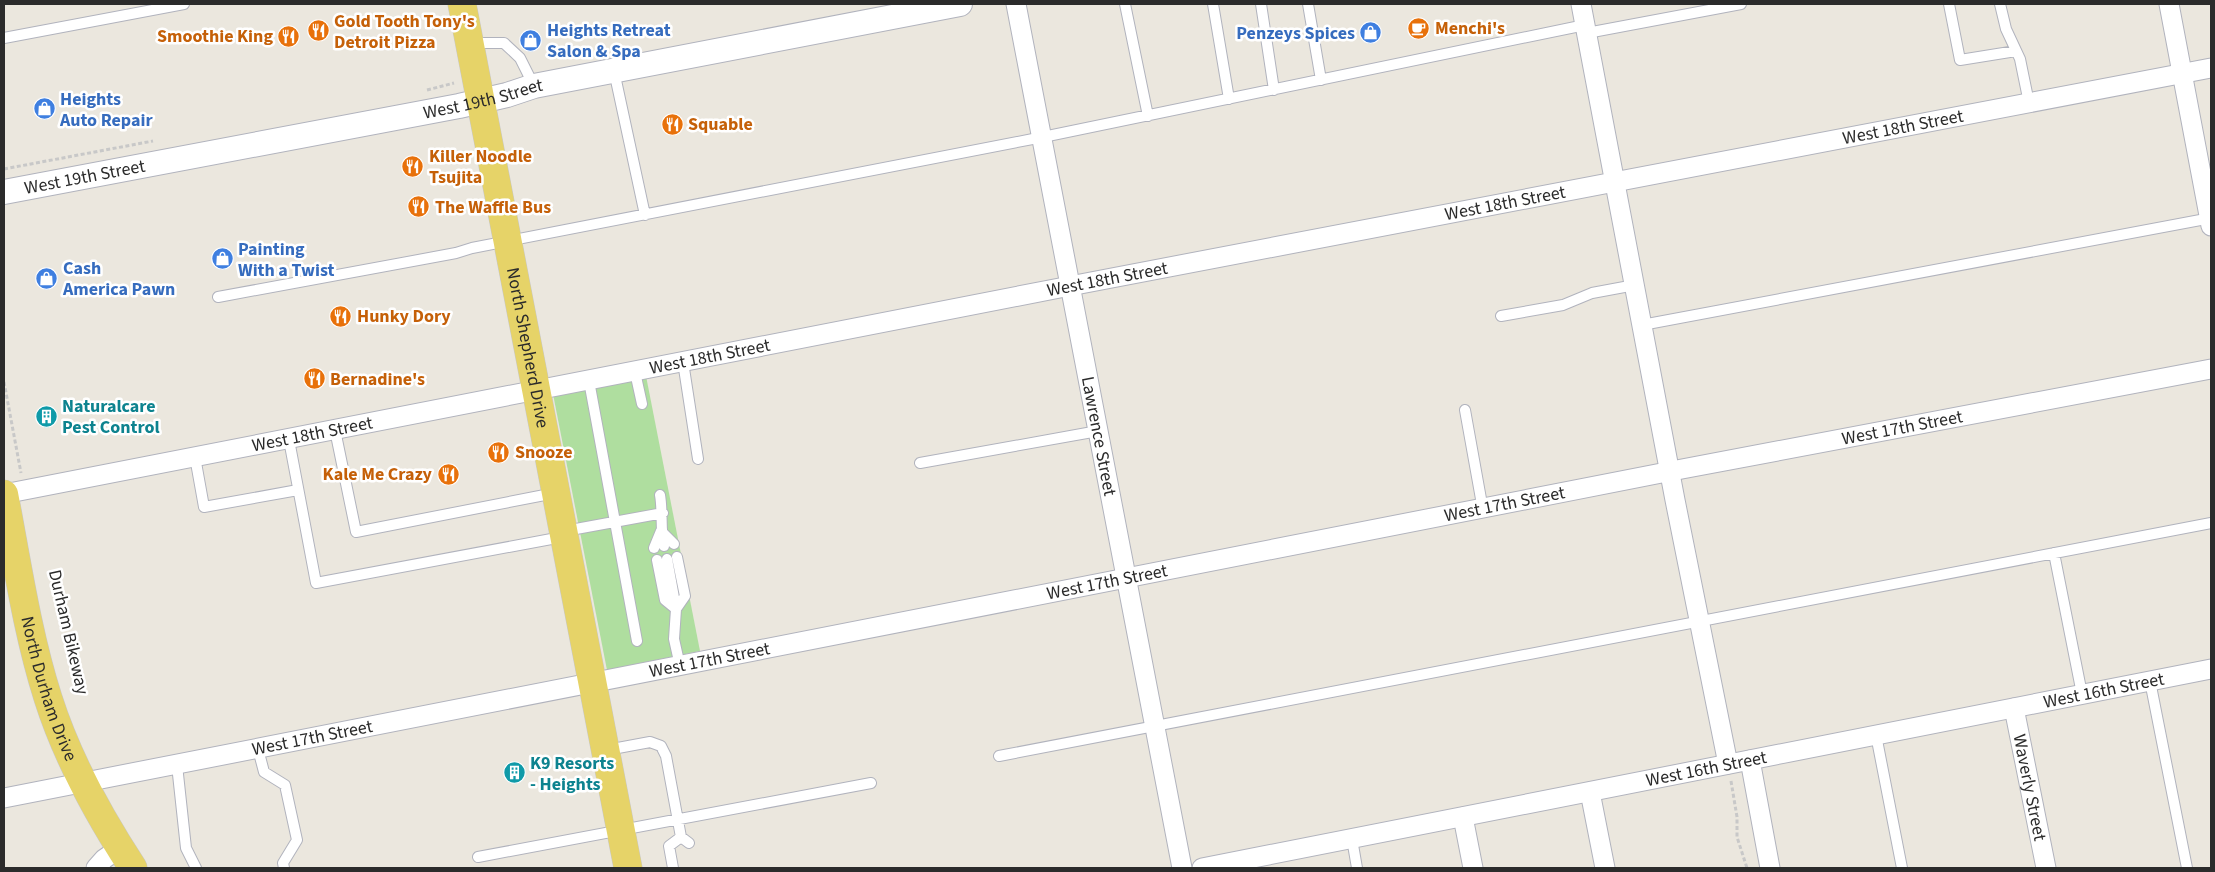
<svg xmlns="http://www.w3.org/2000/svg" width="2215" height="872" font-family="'Source Sans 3',sans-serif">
  <rect width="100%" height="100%" fill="#ebe7de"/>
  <path fill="#afde9f" d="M646,376L700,651L607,670L553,394Z"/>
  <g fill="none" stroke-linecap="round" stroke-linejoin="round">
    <defs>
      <path id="service" d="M1125,4L1148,116
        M1213,4L1229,99
        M1261,4L1274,90
        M1308,4L1321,80
        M1949,4L1960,60L2016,51
        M2000,4L2006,29L2020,59L2029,103
        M1587,33L1741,4
        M4,38L184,4
        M470,43H504L520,58L534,86
        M614,71L645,215
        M218,297L456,253L472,248L1043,137L1585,25
        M1501,316L1563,305L1592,293L1635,285
        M1642,325L2211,218
        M683,362L698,459
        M635,372L642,404
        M589,381L637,641
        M1465,410L1483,510
        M335,430L356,532L555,493
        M289,440L316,583L562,537
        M195,457L204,507L298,490
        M920,463L1098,431
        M660,495C663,512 660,529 664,546
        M565,531L663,513
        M654,548L661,531L674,544
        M2054,553L2082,694
        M667,559L676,609L674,639L680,666
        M657,560L665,600L676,609L685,596L677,557
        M2150,681L2187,868
        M1876,735L1902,868
        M258,749L264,772L285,785L297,840L283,863L284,868
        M607,750L650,742L661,746L666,756L681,837L689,843
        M999,756L2211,523
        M177,765L186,848L196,868
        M1352,839L1357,868
        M478,857L871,783
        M673,868L669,846L681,837"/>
      <g id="minor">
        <path id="s1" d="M1016,4L1182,868"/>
        <path d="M1581,4L1675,500L1728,764"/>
        <path d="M2169,4L2211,226"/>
        <path id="s2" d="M4,494L1070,286L2211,68"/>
        <path id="s3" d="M2014,708L2046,868"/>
        <path d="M1750,760L1770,868"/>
        <path d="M1590,792L1605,868"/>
        <path id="s4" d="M4,798L1682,469L2211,369"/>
        <path d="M1463,817L1473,868"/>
        <path d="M96,868L104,859L120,848"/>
        <path id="s5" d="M1202,868L2211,669"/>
      </g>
      <g id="tertiary">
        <path id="s6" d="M4,192L459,106L507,95L534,86L960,4"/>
      </g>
      <g id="primary">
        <path id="s7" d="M462,4L628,868"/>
        <path id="s8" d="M4,494C17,562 27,632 48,698C67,758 99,816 133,868"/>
      </g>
    </defs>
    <use href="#service" stroke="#b1b3bd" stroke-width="12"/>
    <use href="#minor" stroke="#b1b3bd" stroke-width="21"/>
    <use href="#tertiary" stroke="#b1b3bd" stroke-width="26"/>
    <use href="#primary" stroke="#c8c8c8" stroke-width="29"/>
    <path stroke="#c8c8c8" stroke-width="3" stroke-dasharray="4 2.5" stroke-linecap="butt" d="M427,90L454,83
      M4,169L153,141
      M4,382L21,473
      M1731,781L1737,817V837L1747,868"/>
    <use href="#service" stroke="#fff" stroke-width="10"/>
    <use href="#minor" stroke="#fff" stroke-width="19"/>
    <use href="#tertiary" stroke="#fff" stroke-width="24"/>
    <use href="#primary" stroke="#e6d368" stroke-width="28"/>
  </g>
  <defs>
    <symbol id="cafe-disc" viewBox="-11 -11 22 22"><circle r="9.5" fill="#e8710a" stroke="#fff"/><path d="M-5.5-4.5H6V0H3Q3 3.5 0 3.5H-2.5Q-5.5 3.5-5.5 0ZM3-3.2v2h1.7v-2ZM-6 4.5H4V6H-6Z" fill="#fff"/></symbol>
    <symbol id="restaurant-disc" viewBox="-11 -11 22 22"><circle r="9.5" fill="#e8710a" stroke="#fff"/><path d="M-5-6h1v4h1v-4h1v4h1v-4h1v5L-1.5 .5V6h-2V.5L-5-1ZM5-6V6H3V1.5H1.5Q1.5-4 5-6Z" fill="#fff"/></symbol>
    <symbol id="shop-disc" viewBox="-11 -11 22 22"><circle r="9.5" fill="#3f7fe0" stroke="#fff"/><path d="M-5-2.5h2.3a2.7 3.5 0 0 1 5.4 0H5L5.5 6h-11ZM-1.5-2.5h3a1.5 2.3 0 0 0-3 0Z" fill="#fff"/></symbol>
    <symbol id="building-disc" viewBox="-11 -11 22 22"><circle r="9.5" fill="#0f9aa8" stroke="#fff"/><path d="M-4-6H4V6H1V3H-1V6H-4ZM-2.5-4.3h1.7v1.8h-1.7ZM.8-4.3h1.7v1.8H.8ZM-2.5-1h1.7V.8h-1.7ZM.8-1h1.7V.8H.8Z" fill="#fff"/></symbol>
  </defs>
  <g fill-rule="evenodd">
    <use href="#cafe-disc" x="1406" y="16" width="25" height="25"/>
    <use href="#restaurant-disc" x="306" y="18" width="25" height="25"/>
    <use href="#shop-disc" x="1358" y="20" width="25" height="25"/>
    <use href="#restaurant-disc" x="276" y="24" width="25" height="25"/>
    <use href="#shop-disc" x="518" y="28" width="25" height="25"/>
    <use href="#shop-disc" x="32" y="96" width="25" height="25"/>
    <use href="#restaurant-disc" x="660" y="112" width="25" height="25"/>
    <use href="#restaurant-disc" x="400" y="154" width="25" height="25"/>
    <use href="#restaurant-disc" x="406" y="194" width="25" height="25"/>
    <use href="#shop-disc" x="210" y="246" width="25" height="25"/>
    <use href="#shop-disc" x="34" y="266" width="25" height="25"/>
    <use href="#restaurant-disc" x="328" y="304" width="25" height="25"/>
    <use href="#restaurant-disc" x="302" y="366" width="25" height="25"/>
    <use href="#building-disc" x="34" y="404" width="25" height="25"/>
    <use href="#restaurant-disc" x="486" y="440" width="25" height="25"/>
    <use href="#restaurant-disc" x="436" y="462" width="25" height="25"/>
    <use href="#building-disc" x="502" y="760" width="25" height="25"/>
  </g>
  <g text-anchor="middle" stroke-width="5" stroke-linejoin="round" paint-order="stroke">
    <g font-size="18" font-weight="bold" fill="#c56008" stroke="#fff" text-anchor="start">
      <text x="334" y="27">Gold Tooth Tony's<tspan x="334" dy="21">Detroit Pizza</tspan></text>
      <text x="1435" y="34">Menchi's</text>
      <text x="273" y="42" text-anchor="end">Smoothie King</text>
      <text x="688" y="130">Squable</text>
      <text x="429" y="162">Killer Noodle<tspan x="429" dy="21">Tsujita</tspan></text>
      <text x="435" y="213">The Waffle Bus</text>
      <text x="357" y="322">Hunky Dory</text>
      <text x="330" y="385">Bernadine's</text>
      <text x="515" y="458">Snooze</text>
      <text x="432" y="480" text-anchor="end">Kale Me Crazy</text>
    </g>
    <g font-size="18" font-weight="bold" fill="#366cbe" stroke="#fff" text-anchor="start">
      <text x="547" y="36">Heights Retreat<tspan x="547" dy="21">Salon &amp; Spa</tspan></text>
      <text x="1355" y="39" text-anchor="end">Penzeys Spices</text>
      <text x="60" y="105">Heights<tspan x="60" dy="21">Auto Repair</tspan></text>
      <text x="238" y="255">Painting<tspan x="238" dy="21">With a Twist</tspan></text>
      <text x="63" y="274">Cash<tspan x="63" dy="21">America Pawn</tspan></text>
    </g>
    <g font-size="18" fill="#2b2b2b" stroke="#fff">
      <text dy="6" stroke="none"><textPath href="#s6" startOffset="488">West 19th Street</textPath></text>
      <text dy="6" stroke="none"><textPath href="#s2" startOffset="1934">West 18th Street</textPath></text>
      <text dy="6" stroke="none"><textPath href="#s6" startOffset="82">West 19th Street</textPath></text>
      <text dy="6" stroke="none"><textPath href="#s2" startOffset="1529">West 18th Street</textPath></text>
      <text dy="6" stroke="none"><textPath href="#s2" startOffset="1124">West 18th Street</textPath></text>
      <text dy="6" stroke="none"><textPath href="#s7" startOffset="350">North Shepherd Drive</textPath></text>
      <text dy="6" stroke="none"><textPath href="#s2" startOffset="719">West 18th Street</textPath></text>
      <text dy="6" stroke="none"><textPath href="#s4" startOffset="1934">West 17th Street</textPath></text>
      <text dy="6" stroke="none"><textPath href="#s2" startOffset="314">West 18th Street</textPath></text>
      <text dy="6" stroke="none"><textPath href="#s1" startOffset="440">Lawrence Street</textPath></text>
      <text dy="6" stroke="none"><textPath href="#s4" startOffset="1529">West 17th Street</textPath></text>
      <text dy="6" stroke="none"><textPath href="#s4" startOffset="1124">West 17th Street</textPath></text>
      <text transform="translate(69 632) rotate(77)" y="6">Durham Bikeway</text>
      <text dy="6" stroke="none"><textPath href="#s4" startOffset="719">West 17th Street</textPath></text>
      <text dy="6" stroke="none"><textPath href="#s8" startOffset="200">North Durham Drive</textPath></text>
      <text dy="6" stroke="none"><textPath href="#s5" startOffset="919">West 16th Street</textPath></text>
      <text dy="6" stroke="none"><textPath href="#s4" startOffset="314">West 17th Street</textPath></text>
      <text dy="6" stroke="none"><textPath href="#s5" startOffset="514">West 16th Street</textPath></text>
      <text dy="6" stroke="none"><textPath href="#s3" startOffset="81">Waverly Street</textPath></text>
    </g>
    <g font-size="18" font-weight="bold" fill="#0d838f" stroke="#fff" text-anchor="start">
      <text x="62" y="412">Naturalcare<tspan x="62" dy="21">Pest Control</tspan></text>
      <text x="530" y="769">K9 Resorts<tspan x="530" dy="21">- Heights</tspan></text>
    </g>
  </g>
  <rect width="2215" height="872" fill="none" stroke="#2b2b2b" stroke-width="10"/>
</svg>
